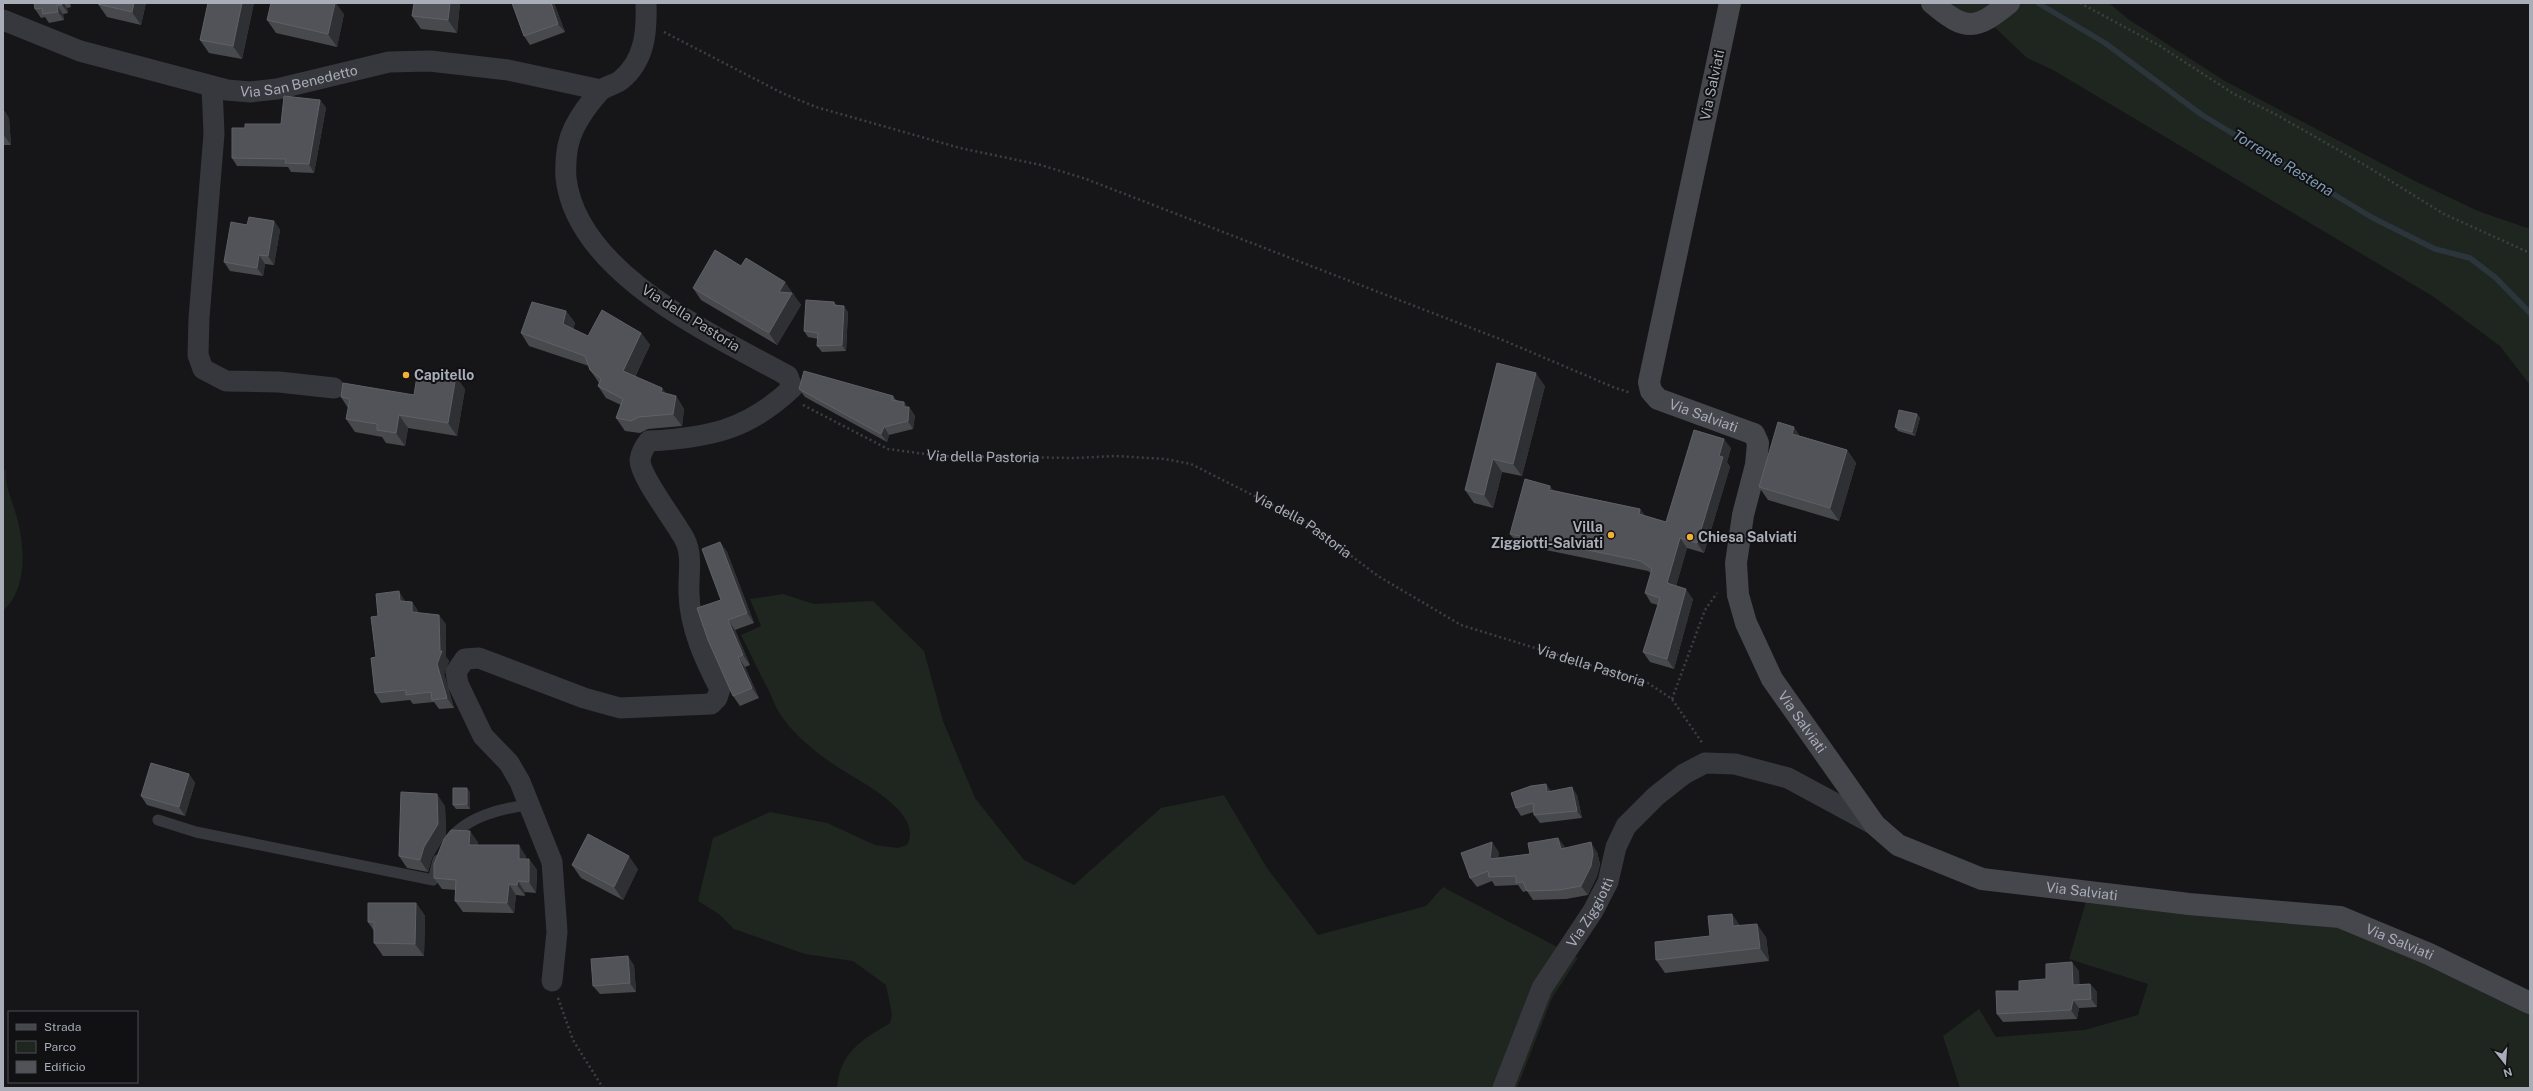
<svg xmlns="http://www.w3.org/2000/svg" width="2533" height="1091" font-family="'Public Sans',sans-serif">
  <rect width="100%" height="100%" fill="#161618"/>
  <path fill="#1e261f" d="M1925,3H2109L2128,19L2225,81L2415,181L2478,211L2530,229V385L2500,346L2434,297L2053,70L2027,58L1987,20Z
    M6,469C4,483 11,498 15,511C25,543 29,587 3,611V472Z
    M783,594L814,604L873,601L924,651L943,721L975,798L1024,860L1074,885L1161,808L1224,795L1267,868L1318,935L1426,906L1443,887L1578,958L1552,998L1517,1088H837C840,1052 862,1040 890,1023L892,1015L886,985L853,961L805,954L734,929L719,914L698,901L713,838L770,812L827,823L875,845L898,848L907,845C925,813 859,781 839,768C819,755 796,737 782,717C777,710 773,701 770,693C760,674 751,655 741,635L761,626L750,599Z
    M2088,895L2313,910L2530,999V1088H1960L1943,1036L1979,1009L1996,1037L2084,1030L2138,1015L2148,984L2069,959Z"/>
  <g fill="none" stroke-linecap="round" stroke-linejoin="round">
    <path stroke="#2c353c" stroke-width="5.5" d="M2038,3L2105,43L2202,115L2373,218L2435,249L2470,258L2496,278L2530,313"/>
    <g stroke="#3d3f44" stroke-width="2.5" stroke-dasharray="2 3" stroke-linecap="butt">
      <path d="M2080,3L2160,46L2234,94L2275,114L2363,164L2444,214L2530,253"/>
      <path d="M664,32L782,93L816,107L960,148L1041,165L1086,179L1505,341L1613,387L1631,393"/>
      <path id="s1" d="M803,405L888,449L940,456L1074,458L1116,456L1165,459L1191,464L1306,522L1378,576L1461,625L1648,683L1672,699L1703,744"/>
      <path d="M1672,699L1705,610L1717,593"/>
      <path d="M558,998L573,1040L603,1088"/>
    </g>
    <path stroke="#37383d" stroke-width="11" d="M158,820L196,832L433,880L438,860
      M449,841C465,817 502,808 529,805"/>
    <g stroke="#37383d" stroke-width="21">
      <path id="s2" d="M3,20L80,51L227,90L250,92L277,89L389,62L430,61L508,70L601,90"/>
      <path d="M212,87L214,134L199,318L198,355L203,369L226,381L279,382L334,388"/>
      <path d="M552,981L557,932L552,862L520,782L509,763L483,736L458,684L456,672L465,659L479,658L584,698L620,708L711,704L717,698L720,689C705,660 690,628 689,594C688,576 693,556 685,540C676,522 640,477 640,460C641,452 644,447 649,441C708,438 748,430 792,388L788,376C714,335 577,274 566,178C565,161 566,144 574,128C580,116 591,101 600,91C605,86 615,85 621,80C645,60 647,32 646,3"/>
      <path id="s3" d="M1503,1088L1542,988L1593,911L1608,882L1616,847L1626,826L1656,796L1684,774L1705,763L1735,764L1788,778L1875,825"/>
    </g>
    <g stroke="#45474d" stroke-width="22">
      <path id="s4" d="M1730,3L1649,382L1651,391L1658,399L1754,434L1758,443L1756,465L1743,515L1736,563L1738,595L1746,623L1772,679L1875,825L1898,845L1982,879L2189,904L2340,917L2429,954L2530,1003"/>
      <path d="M1932,3C1966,32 1976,30 2009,3"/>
    </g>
  </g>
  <path fill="#47494d" d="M34,3H70L71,7L67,8L68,13L63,14L64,20L49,23L45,17L41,18L35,9Z
    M98,3H146L141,25L107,17L98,4Z
    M208,3H254L242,59L209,53L200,40Z
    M414,3H460L457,33L421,29L412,16Z
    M512,3H554L565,32L530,45L524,36Z
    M344,14L337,47L276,33L267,20Z
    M320,100L326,108L314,173L291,172L288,167L237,166L232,158L245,128L281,124Z
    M3,109L9,118L11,145H3Z
    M274,221L280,230L274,265L265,264L263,276L230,271L224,262L247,225Z
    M741,266L794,294H793L801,305L777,345L701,300L693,288Z
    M834,302L836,305L848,312L846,351L822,352L817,346L818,339L808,337L804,331Z
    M566,311L575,323L573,329L588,336L641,333L650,345L635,377L662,388L666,394L676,396L684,409L682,426L648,429L640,433L625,431L616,418L621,405L606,398L598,386L599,383L590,370L589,366L529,346L521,333Z
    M1545,386L1522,476L1502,472L1493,508L1474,503L1465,490Z
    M465,389L457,436L408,428L405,446L386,443L382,437L355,432L346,419L348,408L341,397L414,395Z
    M799,389L893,396L896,400L907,407H909L915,416L913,429L889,435L887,442L805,397Z
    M1917,414L1920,418L1915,436L1898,431L1895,427Z
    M1801,436L1847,450L1856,463L1839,521L1768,500L1759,487Z
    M1731,448L1727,462L1730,467L1704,553L1687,548L1676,586L1693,599L1674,669L1650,662L1643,652L1658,605L1651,603L1645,593L1651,573L1648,571L1517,544L1510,534L1550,486L1553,490L1640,509L1645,516L1666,522Z
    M720,542L727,552L754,623L735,630L750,665L745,667L759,698L740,706L733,696L721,600Z
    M406,601L412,602L418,611V613L446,624V657L449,661L444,674L454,708L439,709L434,702L413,704L410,700L381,703L375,693L378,616Z
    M189,774L195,783L185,816L147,805L141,796Z
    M1551,791L1577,795L1582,818L1540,823L1534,815V812L1521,816L1516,808Z
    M470,792V809H456L453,805Z
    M445,806L446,835L432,858L428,872L407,868L399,856Z
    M478,842V845L526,856V859H529L537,870L536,893L525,892V896L516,895L514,913L463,912L455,901L456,890L442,889L434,878Z
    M1565,847V848L1597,852L1600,864L1597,876L1588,895L1566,899L1533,900L1527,891L1523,892L1518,885L1495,886L1492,881L1477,887L1470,878L1499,852L1498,858L1530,854Z
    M572,865L638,869L623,900L581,878Z
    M416,903L425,916L424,956H383L374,943V931L368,922Z
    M1740,926L1766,937L1769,961L1665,973L1656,960L1710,936Z
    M634,965L636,992L600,994L593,986Z
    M2079,971V984H2090L2097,992V1007L2079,1008L2077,1019L2003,1022L1997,1014L2019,991L2046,979Z"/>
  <path fill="#2f3033" d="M61,3H64L67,8L68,13L62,5Z
    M134,3H146L141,25L132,12Z
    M242,3H254L242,59L233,46Z
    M335,3H336L344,14L337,47L328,34Z
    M450,3H460L457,33L448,20Z
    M551,3H554L565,32L558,24Z
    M57,5L63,14L64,20L58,12Z
    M320,100L326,108L314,173L309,164Z
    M3,109L9,118L11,145L3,134Z
    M274,221L280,230L274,265L268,256Z
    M259,255L265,264L263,276L257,268Z
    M785,282L801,305L777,345L769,333L779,292Z
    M844,306L848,312L846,351L842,345Z
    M566,311L575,323L571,336L563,324Z
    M641,333L650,345L631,384L623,371Z
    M1536,373L1545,386L1522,476L1513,464Z
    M456,376L465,389L457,436L448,423Z
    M662,388L671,401L661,392Z
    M676,396L684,409L682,426L673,414Z
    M904,402L909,409V407L915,416L913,429L908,421L904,407Z
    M1917,414L1920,418L1915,436L1912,432Z
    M399,415L408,428L405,446L396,433Z
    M884,427L889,435L887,442L881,434Z
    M1794,427L1803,440L1792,434Z
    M1724,439L1731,448L1727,462L1730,467L1704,553L1697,543L1719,456Z
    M1847,450L1856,463L1839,521L1830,508Z
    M1493,459L1502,472L1493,508L1484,495Z
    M1550,486L1557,496L1549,490Z
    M1640,509L1647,519L1639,514Z
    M1680,538L1687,548L1674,593L1667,583Z
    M720,542L727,552L754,623L747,613Z
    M1686,589L1693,599L1674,669L1667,659Z
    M399,591L405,601L407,611L400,601Z
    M412,602L418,611L419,622L412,612Z
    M439,615L446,624V657L449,661L444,674L454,708L447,698L437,664L440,651Z
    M728,620L735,630L750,665L743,655Z
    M738,657L745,667L759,698L752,688Z
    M189,774L195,783L185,816L179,807Z
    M1546,784L1552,792H1547Z
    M1572,787L1577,795L1582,818L1577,811Z
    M467,788L470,792V809L467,804Z
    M437,794L445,806L446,835L432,858L428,872L420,860L424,847Z
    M470,831L478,842L477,856L469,845Z
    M1558,838L1565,847L1568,859L1561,849Z
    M1492,842L1499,852L1497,869L1490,859Z
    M1591,842L1597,852L1600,864L1597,876L1588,895L1581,886Z
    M519,845L526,856L527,870L519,859Z
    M629,856L638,869L623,900L614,887Z
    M529,859L537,870L536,893L529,882Z
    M518,881L525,892V896L517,885Z
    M509,884L516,895L514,913L507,903Z
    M416,903L425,916L424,956L415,944Z
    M1732,914L1741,927L1733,926Z
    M1757,924L1766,937L1769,961L1760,948Z
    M628,956L634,965L636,992L630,983Z
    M2072,962L2079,971L2080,993L2073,985Z
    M2090,984L2097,992V1007L2091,999Z
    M2073,1000L2079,1008L2077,1019L2071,1010Z"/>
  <path fill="#525359" stroke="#5f6168" d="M34,3H61L62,5H57L58,12L43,14L42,8L35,9Z
    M98,3H134L132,12L98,4Z
    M208,3H242L233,46L200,40Z
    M271,3H335L328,34L267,20Z
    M414,3H450L448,20L412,16Z
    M512,3H551L558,24L524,36Z
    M284,96L320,100L309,164L285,163L286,159L232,158V128H245V124H281Z
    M249,217L274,221L268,256L259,255L257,268L224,262L231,222L247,225Z
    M715,250L741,266L746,258L785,282L779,292L792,293L769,333L693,288Z
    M806,300L834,302V305L844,306L842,345L817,346L818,333L804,331Z
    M532,302L566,311L563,324L588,336L602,310L641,333L623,371L662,388L661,392L676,396L673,414L639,417L631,421L616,418L623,399L598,386L601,379L590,370L585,356L521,333Z
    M1497,363L1536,373L1513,464L1493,459L1484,495L1465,490Z
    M418,370L456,376L448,423L399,415L396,433L377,430V424L346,419L350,399L341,397L343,383L414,395Z
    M804,371L893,396L892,400L904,402V407H909L908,421L884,427L881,434L799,389Z
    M1899,410L1917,414L1912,432L1895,427Z
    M1778,422L1794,427L1792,434L1847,450L1830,508L1759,487Z
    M1694,430L1724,439L1719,456L1723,457L1697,543L1680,538L1667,583L1686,589L1667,659L1643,652L1660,598L1645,593L1652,569L1641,561L1510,534L1525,479L1550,486L1549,490L1640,509L1639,514L1666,522Z
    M720,542L747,613L728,620L743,655L738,657L752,688L733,696L708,640L697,608L721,600L702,549Z
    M399,591L400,601L412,602V612L439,615L440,651H442L437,664L447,698L432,700L431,692L406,695V690L375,693L371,658L376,657L371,617L378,616L376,594Z
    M151,763L189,774L179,807L141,796Z
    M1546,784L1547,792L1572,787L1577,811L1534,815L1533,803L1516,808L1511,793L1531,786Z
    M453,788H467V804L453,805Z
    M401,792L437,794L438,824L424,847L420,860L399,856Z
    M451,830L470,831L469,845H519V859H529V882L518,881L517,885L509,884L507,903L455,901L456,880L434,878V864L444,839Z
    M588,834L629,856L614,887L572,865Z
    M1558,838L1561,849L1591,842L1593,854L1591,866L1581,886L1559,890L1527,891L1523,882L1516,883V876L1489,877L1488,871L1470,878L1461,853L1492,842L1490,859L1530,854L1528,843Z
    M368,903H416L415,944L374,943V922H368Z
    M1732,914L1733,926L1757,924L1760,948L1656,960L1655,942L1710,936L1708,916Z
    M628,956L630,983L593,986L591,959Z
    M2072,962L2073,985L2090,984L2091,999L2073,1000L2071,1010L1997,1014L1996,991H2019V981L2046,979V964Z"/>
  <g fill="#f2b134" stroke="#111113" stroke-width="1.5">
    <circle cx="406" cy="375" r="4"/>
    <circle cx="1611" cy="535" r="4"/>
    <circle cx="1690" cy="537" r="4"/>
  </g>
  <g text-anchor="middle" stroke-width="4" stroke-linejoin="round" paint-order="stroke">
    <g font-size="14" fill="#a8adb8" stroke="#111113">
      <text dy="5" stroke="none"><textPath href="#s2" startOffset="308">Via San Benedetto</textPath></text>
      <text transform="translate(1712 85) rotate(-78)" y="5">Via Salviati</text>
      <text transform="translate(691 318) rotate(32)" y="5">Via della Pastoria</text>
      <text dy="5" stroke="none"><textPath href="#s4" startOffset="456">Via Salviati</textPath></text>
      <text dy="5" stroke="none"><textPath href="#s1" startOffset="191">Via della Pastoria</textPath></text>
      <text dy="5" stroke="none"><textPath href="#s1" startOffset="527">Via della Pastoria</textPath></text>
      <text dy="5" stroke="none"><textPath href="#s1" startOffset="851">Via della Pastoria</textPath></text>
      <text dy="5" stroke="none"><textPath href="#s4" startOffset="817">Via Salviati</textPath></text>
      <text dy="5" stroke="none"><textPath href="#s4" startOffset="1165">Via Salviati</textPath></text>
      <text dy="5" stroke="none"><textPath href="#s3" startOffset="197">Via Ziggiotti</textPath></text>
      <text dy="5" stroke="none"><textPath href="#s4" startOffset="1489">Via Salviati</textPath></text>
    </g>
    <g font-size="14" font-weight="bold" fill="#a8adb8" stroke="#111113" text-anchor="start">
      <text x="414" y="380">Capitello</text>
      <text x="1603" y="532" text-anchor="end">Villa<tspan x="1603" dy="16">Ziggiotti-Salviati</tspan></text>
      <text x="1698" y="542">Chiesa Salviati</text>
    </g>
    <g font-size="15" font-style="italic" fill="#7f9bb3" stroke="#111113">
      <text transform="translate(2283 163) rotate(31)" y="5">Torrente Restena</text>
    </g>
  </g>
  <rect width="2533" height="1091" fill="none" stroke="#a8adb8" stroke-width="8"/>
  <rect x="8" y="1011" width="130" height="72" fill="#111113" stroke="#4d4f55"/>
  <rect x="16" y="1024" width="20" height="6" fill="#45474d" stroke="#4d4f55"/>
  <text x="44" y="1031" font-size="12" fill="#a8adb8">Strada</text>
  <rect x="16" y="1041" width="20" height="12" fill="#1e261f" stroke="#4d4f55"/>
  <text x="44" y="1051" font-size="12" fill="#a8adb8">Parco</text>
  <rect x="16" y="1061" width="20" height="12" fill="#525359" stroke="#4d4f55"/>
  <text x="44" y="1071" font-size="12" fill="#a8adb8">Edificio</text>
  <g transform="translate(2505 1063) rotate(163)" stroke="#111113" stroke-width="3" paint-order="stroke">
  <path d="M0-3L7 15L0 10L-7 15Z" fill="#a8adb8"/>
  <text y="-6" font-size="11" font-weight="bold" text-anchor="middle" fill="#a8adb8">N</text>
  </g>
</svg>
